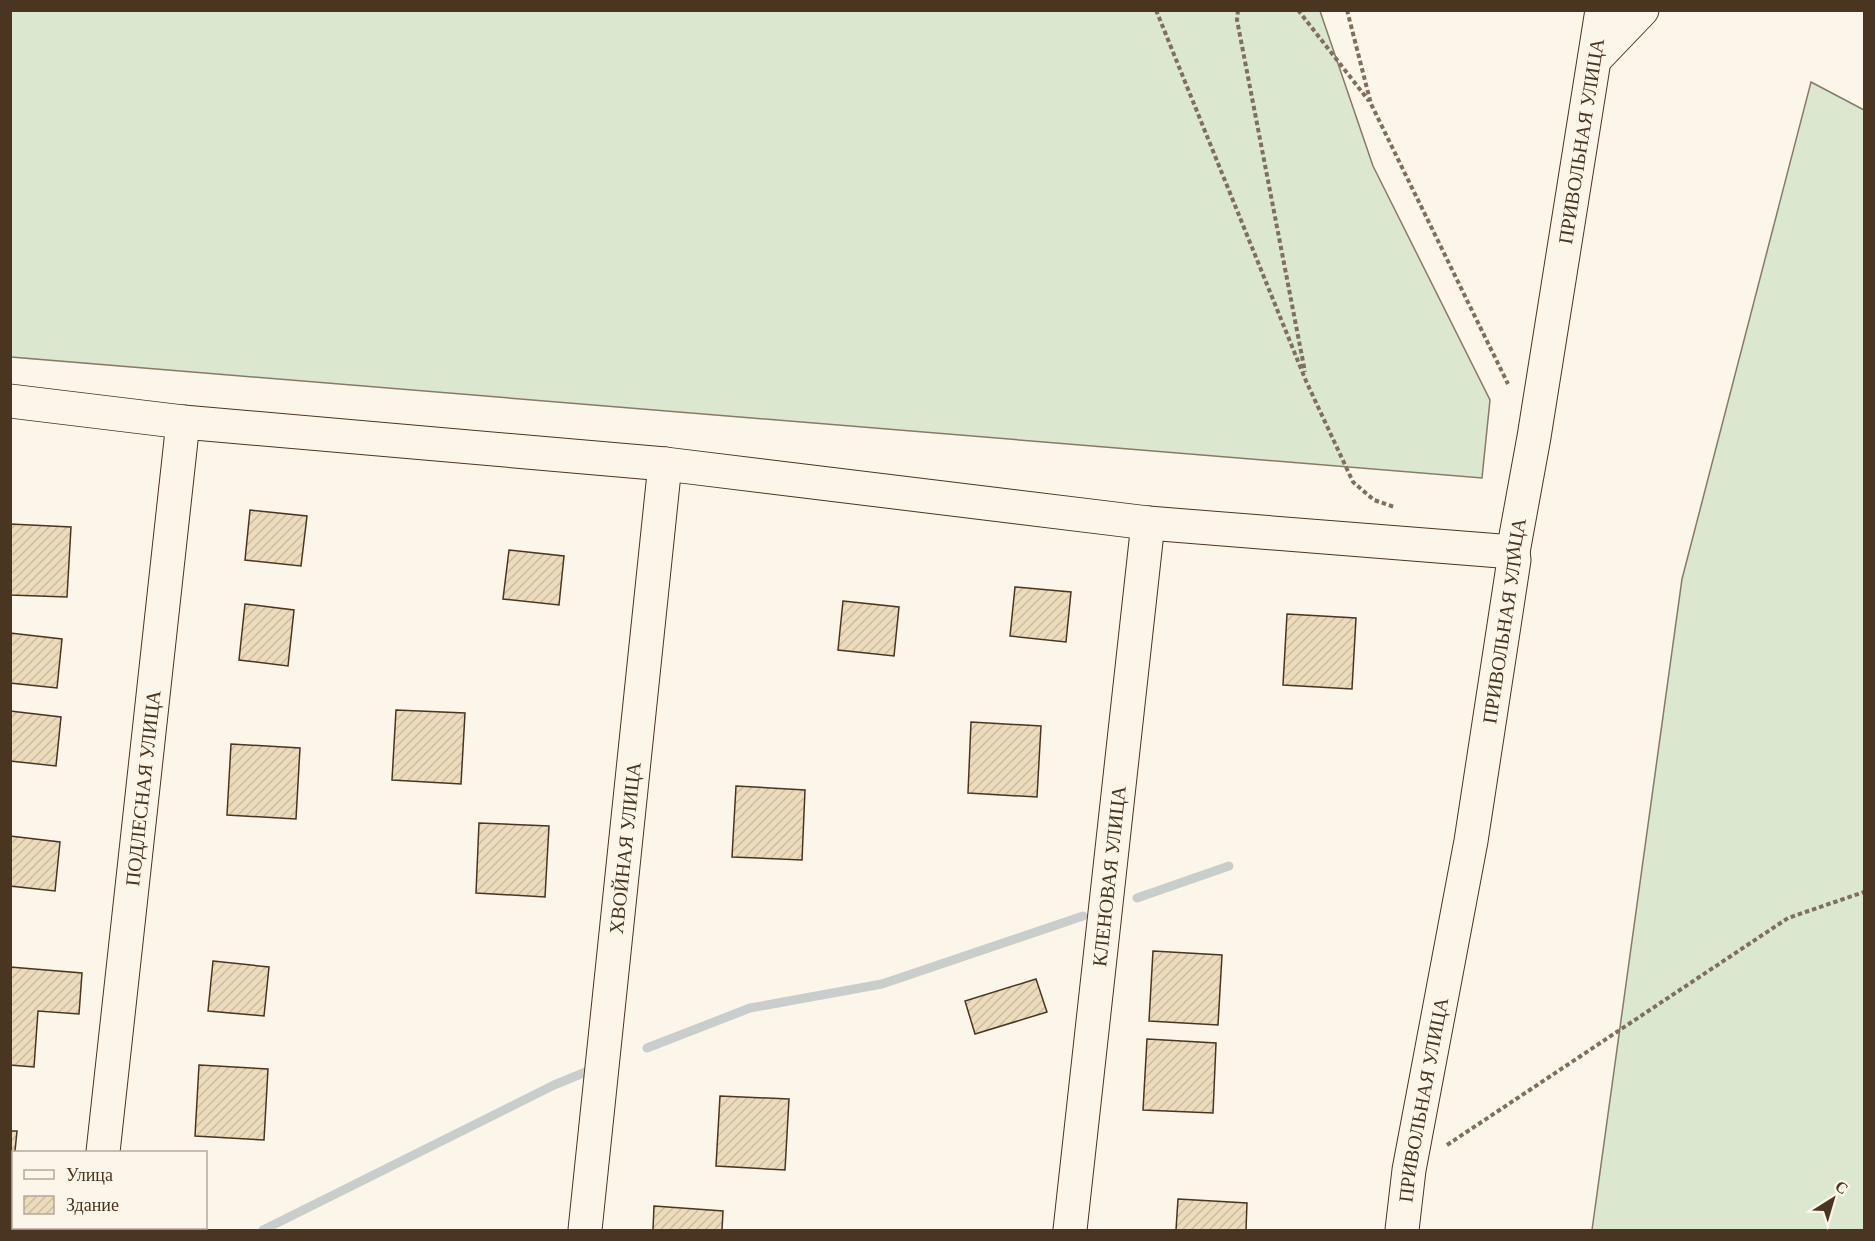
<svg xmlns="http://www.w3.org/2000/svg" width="1875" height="1241" font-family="'Times New Roman',serif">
  <defs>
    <pattern id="building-hatch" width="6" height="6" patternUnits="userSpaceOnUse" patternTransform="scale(1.5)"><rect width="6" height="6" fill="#ecdcbc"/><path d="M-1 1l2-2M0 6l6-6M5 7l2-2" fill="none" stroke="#ccbda1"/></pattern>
  </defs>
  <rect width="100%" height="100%" fill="#fbf6e9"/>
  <path fill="#dce7d0" stroke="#887966" stroke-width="1.5" d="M10,11H1320L1373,166L1490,400L1482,478L11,357Z
    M1811,82L1864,110V1230H1592L1682,579Z"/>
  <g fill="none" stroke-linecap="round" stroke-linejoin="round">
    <path stroke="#c9cecd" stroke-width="9" d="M1137,898L1229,866
      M647,1048L750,1008L882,984L1083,916
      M263,1230L554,1085L593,1069"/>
  </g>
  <path fill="url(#building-hatch)" stroke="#4a3520" stroke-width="1.5" d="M250,510L307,516L301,566L245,560Z
    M10,524L71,527L67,597L10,595Z
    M509,550L564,556L559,605L503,599Z
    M1015,587L1071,592L1066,642L1010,636Z
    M843,601L899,607L894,656L838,650Z
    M245,604L294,610L288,666L239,660Z
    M1287,614L1356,618L1352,689L1283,685Z
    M10,633L62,639L57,688L10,683Z
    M396,710L465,713L461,784L392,780Z
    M10,711L61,717L56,766L10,761Z
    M971,722L1041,726L1037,797L968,793Z
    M231,744L300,748L296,819L227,815Z
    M736,786L805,790L802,860L732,857Z
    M479,823L549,826L545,897L476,893Z
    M10,836L60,842L55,891L10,886Z
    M1153,951L1222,955L1218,1025L1149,1021Z
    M213,961L269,967L264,1016L208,1011Z
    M10,967L82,973L79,1014L38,1011L34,1067L10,1065Z
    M1036,979L1047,1012L975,1034L965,1001Z
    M1147,1039L1216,1043L1213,1113L1143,1110Z
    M199,1065L268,1069L264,1140L195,1136Z
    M720,1096L789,1099L785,1170L716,1166Z
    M10,1131H17L12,1181H10Z
    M1178,1199L1247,1203L1246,1230H1176Z
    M654,1206L723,1211L722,1230H653Z"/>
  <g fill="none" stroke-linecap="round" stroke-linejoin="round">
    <defs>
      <g id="minor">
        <path d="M1595,59L1642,10"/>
        <path d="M10,401L183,422L665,464L1148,523L1513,552"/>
        <path id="s1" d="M103,1152L183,422"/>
        <path d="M94,1230L95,1228"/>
        <path id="s2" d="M585,1230L665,464"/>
        <path id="s3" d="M1070,1230L1148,523"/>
        <path id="s4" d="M1402,1230L1409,1170L1471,841L1514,560L1513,552L1534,437L1602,10"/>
      </g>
    </defs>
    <use href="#minor" stroke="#4a3520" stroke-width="35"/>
    <path stroke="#7f6f5c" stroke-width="4" stroke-dasharray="4.5 3" stroke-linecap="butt" d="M1156,10L1306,381L1353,482L1374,500L1394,507
      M1238,10L1237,20L1305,372
      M1298,10L1369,101
      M1347,10L1371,104L1508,384
      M1447,1145L1788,918L1864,892"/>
    <use href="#minor" stroke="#fbf6e9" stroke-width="33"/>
  </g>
  <g text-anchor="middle" stroke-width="4.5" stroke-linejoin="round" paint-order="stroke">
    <g font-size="20" fill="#4a3520" stroke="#fbf6e9">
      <text dy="7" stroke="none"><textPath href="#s4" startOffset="1104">ПРИВОЛЬНАЯ УЛИЦА</textPath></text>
      <text dy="7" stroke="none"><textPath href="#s4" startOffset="618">ПРИВОЛЬНАЯ УЛИЦА</textPath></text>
      <text dy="7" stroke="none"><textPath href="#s1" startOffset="366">ПОДЛЕСНАЯ УЛИЦА</textPath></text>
      <text dy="7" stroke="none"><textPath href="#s2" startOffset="384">ХВОЙНАЯ УЛИЦА</textPath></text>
      <text dy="7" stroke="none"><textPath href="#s3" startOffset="356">КЛЕНОВАЯ УЛИЦА</textPath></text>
      <text dy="7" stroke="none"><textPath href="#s4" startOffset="132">ПРИВОЛЬНАЯ УЛИЦА</textPath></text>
    </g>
  </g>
  <rect width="1875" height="1241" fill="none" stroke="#4a3520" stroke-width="24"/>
  <rect x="12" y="1151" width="195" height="78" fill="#fbf6e9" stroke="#b4a999" stroke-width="1.5"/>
  <rect x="24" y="1170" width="30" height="9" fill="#fbf6e9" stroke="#b4a999" stroke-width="1.5"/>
  <text x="66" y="1181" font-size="18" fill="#4a3520">Улица</text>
  <rect x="24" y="1196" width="30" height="18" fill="url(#building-hatch)" stroke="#b4a999" stroke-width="1.5"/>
  <text x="66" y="1211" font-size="18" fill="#4a3520">Здание</text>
  <g transform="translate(1833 1199) rotate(37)" stroke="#fbf6e9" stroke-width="4.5" paint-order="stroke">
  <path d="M0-4.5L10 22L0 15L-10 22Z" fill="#4a3520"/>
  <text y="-9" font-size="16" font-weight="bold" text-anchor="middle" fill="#4a3520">С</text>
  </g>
</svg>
